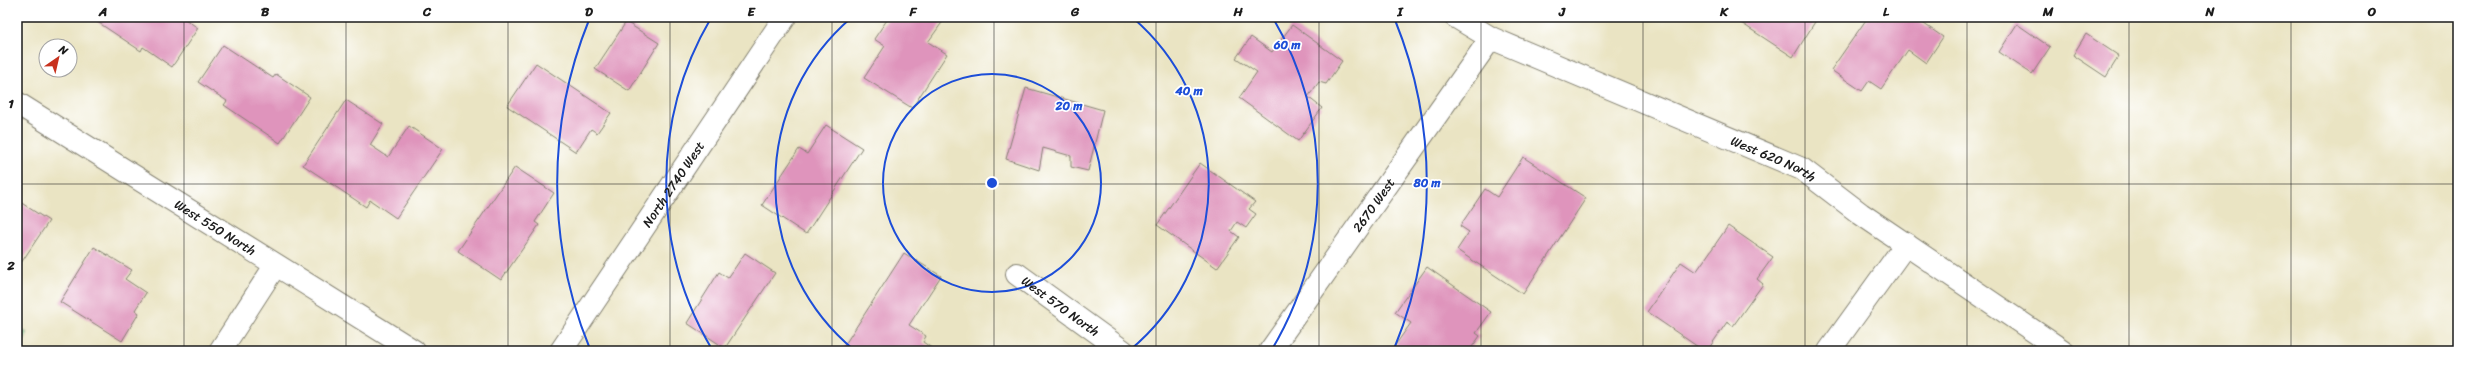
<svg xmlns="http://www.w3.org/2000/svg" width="2475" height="368" font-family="Sriracha,sans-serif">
  <rect width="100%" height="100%" fill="#fff"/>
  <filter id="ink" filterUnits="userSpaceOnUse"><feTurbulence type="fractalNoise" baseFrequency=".025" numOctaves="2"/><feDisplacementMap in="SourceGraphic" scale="8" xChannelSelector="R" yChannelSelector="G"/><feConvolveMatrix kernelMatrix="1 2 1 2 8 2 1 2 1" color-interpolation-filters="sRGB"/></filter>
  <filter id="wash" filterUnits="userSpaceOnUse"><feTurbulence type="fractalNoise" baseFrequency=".012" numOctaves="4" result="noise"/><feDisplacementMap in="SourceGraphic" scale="16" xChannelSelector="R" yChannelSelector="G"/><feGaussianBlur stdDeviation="0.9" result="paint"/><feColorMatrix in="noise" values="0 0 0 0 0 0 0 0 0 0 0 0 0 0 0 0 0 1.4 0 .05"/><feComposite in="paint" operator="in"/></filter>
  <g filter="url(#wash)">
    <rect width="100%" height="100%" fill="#eae4c3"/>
    <path fill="#7bcc8d" stroke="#4c7454" d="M17,327L27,333L20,351H17Z"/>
    <g id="blocks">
      <path fill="#df94bc" d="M90,17H182L198,28L172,67L143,47L141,51Z
        M889,17H946L928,42L947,54L912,108L864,78L885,46L874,39Z
        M1732,17H1818L1793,57Z
        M1868,17H1914L1943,37L1926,63L1908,50L1881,89L1869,81L1862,91L1831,70Z
        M626,22L659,43L629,91L595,69Z
        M2017,24L2050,47L2032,74L1999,52Z
        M1292,25L1342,61L1326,84L1319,82L1308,97L1322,108L1298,141L1239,98L1257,72L1236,58L1251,37L1272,52Z
        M2086,34L2119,56L2106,77L2073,55Z
        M223,45L273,78L276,74L310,97L280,143L224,105L227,101L198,82Z
        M536,63L611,113L597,133L591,129L576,152L507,106Z
        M1026,88L1103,110L1088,171L1071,167V156L1043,148L1039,170L1006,159Z
        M346,100L383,124L370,145L388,157L409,126L443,149L396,218L370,200L366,207L303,165Z
        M826,125L862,148L806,234L762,205L799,149L807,154Z
        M1523,157L1586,198L1523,294L1457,250L1469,232L1460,226L1485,189L1497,197Z
        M1200,163L1255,202L1249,209L1256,214L1246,228L1237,222L1231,231L1239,237L1217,268L1157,225Z
        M515,167L554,193L535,222L539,225L501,280L458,251Z
        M17,200L49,221L17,269Z
        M1728,226L1773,257L1757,279L1763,284L1733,326L1727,322L1707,351H1704L1647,312L1681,262L1696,272Z
        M94,247L132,270L125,279L146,293L135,310L139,313L122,341L60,302Z
        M745,253L775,273L725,348L687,323L719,272L728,278Z
        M904,253L941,276L909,325L926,336L923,342L936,351H845L842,349Z
        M1427,267L1491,312L1476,333L1480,336L1469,351H1391L1411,323L1395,312Z
        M1641,346L1648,351H1637Z"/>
    </g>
  </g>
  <g filter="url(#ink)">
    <use href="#blocks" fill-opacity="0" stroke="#838070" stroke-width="1"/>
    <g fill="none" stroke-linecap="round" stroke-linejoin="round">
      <defs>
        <g id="minor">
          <path id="s1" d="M17,103L414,351"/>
          <path id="s2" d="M1017,274L1123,351"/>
          <path d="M220,351L275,266"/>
          <path id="s3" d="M561,351L785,17"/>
          <path id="s4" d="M1270,351L1491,38"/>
          <path d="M1829,351L1906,244"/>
        </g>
        <g id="tertiary">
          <path id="s5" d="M1456,17L1491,38L1802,169L1861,214L2063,351"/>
        </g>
      </defs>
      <use href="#minor" stroke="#838070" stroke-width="24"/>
      <use href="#tertiary" stroke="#838070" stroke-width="24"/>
      <use href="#minor" stroke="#fff" stroke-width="22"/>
      <use href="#tertiary" stroke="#fff" stroke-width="22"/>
    </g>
  </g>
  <path fill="none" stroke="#1c1c1c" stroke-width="1" stroke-opacity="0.55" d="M184,17V351M346,17V351M508,17V351M670,17V351M832,17V351M994,17V351M1156,17V351M1319,17V351M1481,17V351M1643,17V351M1805,17V351M1967,17V351M2129,17V351M2291,17V351M17,184H2458"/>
  <g fill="none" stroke="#1d4ed8" stroke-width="2">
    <circle cx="992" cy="183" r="109"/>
    <path d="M854 350A217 217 0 0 1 851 18M1133 18A217 217 0 0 1 1130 350"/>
    <path d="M713 351A326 326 0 0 1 711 18M1273 18A326 326 0 0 1 1271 351"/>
    <path d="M590 349A435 435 0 0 1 589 20M1395 20A435 435 0 0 1 1394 349"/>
  </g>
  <g text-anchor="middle" stroke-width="3.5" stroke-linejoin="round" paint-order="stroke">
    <g font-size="13" fill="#1c1c1c" stroke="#fff">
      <text dy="5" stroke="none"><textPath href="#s5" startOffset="348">West 620 North</textPath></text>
      <text dy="5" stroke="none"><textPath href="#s3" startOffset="201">North 2740 West</textPath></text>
      <text dy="5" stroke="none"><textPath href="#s4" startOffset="179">2670 West</textPath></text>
      <text dy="5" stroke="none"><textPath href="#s1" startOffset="234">West 550 North</textPath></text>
      <text dy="5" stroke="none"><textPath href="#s2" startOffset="54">West 570 North</textPath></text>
    </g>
  </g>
  <circle cx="992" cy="183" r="6" fill="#1d4ed8" stroke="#fff" stroke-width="2"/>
  <g font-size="12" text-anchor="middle" font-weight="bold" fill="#1d4ed8" stroke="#fff" stroke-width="3.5" stroke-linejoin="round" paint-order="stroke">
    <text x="1287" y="49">60 m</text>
    <text x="1189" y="95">40 m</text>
    <text x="1069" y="110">20 m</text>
    <text x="1427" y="187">80 m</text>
  </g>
  <rect width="2475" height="368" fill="none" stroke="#fff" stroke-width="44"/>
  <g transform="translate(58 58) rotate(34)"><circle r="19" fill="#ffffff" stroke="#a4a4a4"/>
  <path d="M0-3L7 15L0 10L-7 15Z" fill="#c8321e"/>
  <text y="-6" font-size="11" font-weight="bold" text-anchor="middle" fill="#1c1c1c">N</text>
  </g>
  <rect x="22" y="22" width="2431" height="324" fill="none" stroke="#1c1c1c" stroke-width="1.5"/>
  <g font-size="13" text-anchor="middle" font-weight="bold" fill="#1c1c1c">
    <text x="103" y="16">A</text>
    <text x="265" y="16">B</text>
    <text x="427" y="16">C</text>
    <text x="589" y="16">D</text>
    <text x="751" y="16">E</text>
    <text x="913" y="16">F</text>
    <text x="1075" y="16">G</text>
    <text x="1238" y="16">H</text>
    <text x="1400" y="16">I</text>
    <text x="1562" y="16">J</text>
    <text x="1724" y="16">K</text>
    <text x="1886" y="16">L</text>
    <text x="2048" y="16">M</text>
    <text x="2210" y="16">N</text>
    <text x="2372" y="16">O</text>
    <text x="11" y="108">1</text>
    <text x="11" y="270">2</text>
  </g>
</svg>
